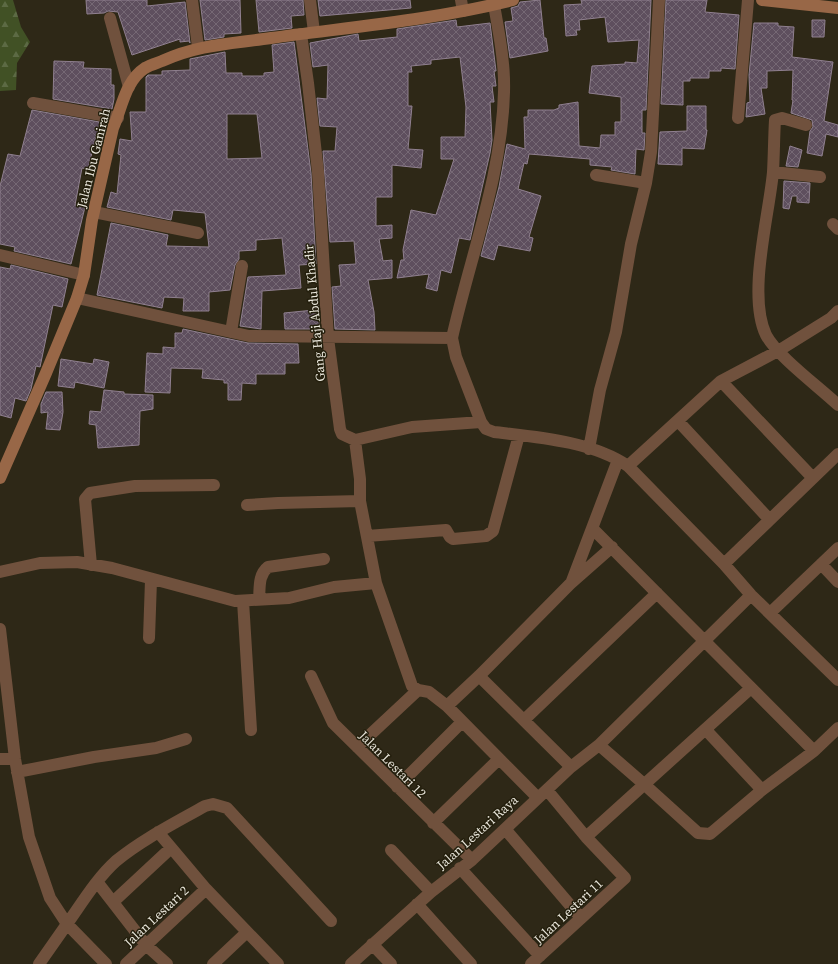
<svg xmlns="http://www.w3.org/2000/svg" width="838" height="964" font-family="'Source Serif 4',serif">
  <defs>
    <pattern id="forest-firs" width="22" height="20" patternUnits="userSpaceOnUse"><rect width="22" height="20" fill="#415125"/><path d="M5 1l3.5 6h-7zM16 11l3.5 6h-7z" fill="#5c6a44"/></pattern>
    <pattern id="building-cross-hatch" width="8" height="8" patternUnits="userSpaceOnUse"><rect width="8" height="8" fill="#5e4f5e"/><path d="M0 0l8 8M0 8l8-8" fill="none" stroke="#756874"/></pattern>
  </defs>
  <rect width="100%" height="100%" fill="#2e2817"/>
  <path fill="url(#forest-firs)" d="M0,0H13L21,27L30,42L17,63L16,90L0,91Z"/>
  <path fill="url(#building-cross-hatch)" stroke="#908090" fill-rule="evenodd" d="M86,0H147V6L185,2L190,43L189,41L180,42V39L132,55L118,12L108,11L104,13L87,14Z
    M200,0H240L241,33L224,34V37L205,40Z
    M256,0H303L304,15L291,16L292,28L259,32Z
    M318,0H410L411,8L320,16Z
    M540,0L544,38H546L548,51L510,58L505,22L513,21L511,8L518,6L520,2Z
    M581,0H651L646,110H642V133H645L644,150L636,149L635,174L611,170L612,167L590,165V159L529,154L527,164L524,163L518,189L541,196L529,237L533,238L530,251L498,245L494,260L481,256L499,187L507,144L525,149L524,117H528V110H554L559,108V105L578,102L579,146L600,148L601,135H615V122H621V97L589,93L592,66L625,64V62L637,63L639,40L608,42L605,17L579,20L580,30H576L577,35L566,36L564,5L582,4Z
    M666,0H707L705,12L739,15L735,69L721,68V71H709V78H690V81H683V105L661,104Z
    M456,20L457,27L490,23L496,71H494L496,86H492L494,102H490L492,140L490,153L470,240L459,238L451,273L441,270L437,291L426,288L429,274L397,278L401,260H404L403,250L411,210L436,215L454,159H441V137H465L466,107L460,57L431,60V64L411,66L412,72H408V106H412L408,149L423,150L421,168L392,165V197H376V226L392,225V238L379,239L383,261L392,260V278L368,280L374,312L375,330L335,329L332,287L341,286L339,265L356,264L354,241L330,242L323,151H335L337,127L320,126L317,98L327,99L328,65L313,67L310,43L358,34L359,41L397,37V29Z
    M812,20H825L824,37H812Z
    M754,23H778V26L794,27L792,57L833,62L824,121L838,125V137L826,134L822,156L807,153L810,131L813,127L812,120L791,113L793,100H792L793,70L767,71V88H761L765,114L746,117L747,103L750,102L749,75Z
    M294,42L311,173L316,264L299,265L301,288L262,291L261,329L240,326L248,277L286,275L282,238L256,240V250L239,251V259L235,265L230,290L209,292V311H183L184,298L164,297L162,308L97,295L111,223L168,235L166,246L209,247L205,213L173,210L171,220L107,207L111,192L117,194L121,155L118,154L120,139L132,141L130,112H146V77L148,75H162V71L190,70V59L225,52L226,73H242V76H264V73L274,72L272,45ZM227,114H257L262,158L227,159Z
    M54,61L84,62L83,68L111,69V85H114V99L112,109L53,99Z
    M687,106H706V130H707L704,149L682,148V165L658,164L660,132L687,131Z
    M32,110L105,123L102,137L96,136L88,169L82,168L75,205L85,207L71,264L14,251L15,247L0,244V186L8,154L20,156Z
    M790,146L802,150L798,167L786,166Z
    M784,181L810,183L809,203L797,202V196H792L789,209L783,208Z
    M11,265L68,279L62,307L53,305L40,367L36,366L31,389L26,401L15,398L11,418L0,415V267L10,269Z
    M312,288H317L320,329H285L284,313L314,310Z
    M183,329L248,343L298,344L299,363H285V374H256V384L242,383L241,400H228V383H224V380L202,378L203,369L171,368L170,393L145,392L147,353L163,354V347L175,348V333H182Z
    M61,359L93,364L94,359L109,362L104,388L75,382L74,388L58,386Z
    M104,390L124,392V394L153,395V409L140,411L139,445L98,448L96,425L89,424L90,411L101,412Z
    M46,392H62L63,412L60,430L46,429L48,412L41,413V404Z"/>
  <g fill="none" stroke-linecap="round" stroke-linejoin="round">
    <path stroke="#70513d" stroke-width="12" d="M192,0L198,47
      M310,0L314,32
      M461,0L463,11
      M494,5C499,33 505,63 504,92C502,176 470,257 452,338L456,357L481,422L486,429L494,432C536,437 592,441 628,466L724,564L751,595L838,680
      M110,18L129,87
      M301,34L308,83L318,172L328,338L340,429L342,434L355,440L360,479V501L376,583L412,686L418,690L429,692L447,706L537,797
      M33,103L118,118
      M738,118L748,0
      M806,125L782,118L775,120C774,137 774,154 773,172C769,216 747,295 766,335C777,356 819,387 838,405
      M773,172L820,177
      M596,175L646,183
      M94,212L198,233
      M833,224L838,229
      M0,255L84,275
      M77,298L249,336L452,338
      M231,332L242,266
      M721,381L812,477
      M678,421L769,519
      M355,440L412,427L481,422
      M589,449L600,390L616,332L631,244L646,183L651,152L659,0
      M628,466L721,381L778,351L831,318L838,311
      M247,505L278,503L360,501
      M593,529L814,751
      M367,536L446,530L450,537L453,539L486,536L493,531L519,435
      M724,564L838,454
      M821,564L838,582
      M91,565L85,499L90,493L135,486L214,485
      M0,572L40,563L77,562L112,568L235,601L289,598L334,587L376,583
      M572,581L618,460
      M259,599C260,588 258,575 268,567L324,559
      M243,601L251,730
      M770,613L838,548
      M0,629L15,759L29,837L50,898L67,924C82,903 97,878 116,861C143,839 175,823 205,806L213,804L227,808L331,921
      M149,638L151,580
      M311,676L333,723L472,860
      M479,676L571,767
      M447,706L479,676L570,584L612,547
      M524,720L657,593
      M706,730L762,790
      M599,745L645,785L698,833L710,834L762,790L814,751L838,728
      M357,747L418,690
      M0,759H15
      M17,772L94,757L156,748L186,739
      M397,787L462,722
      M433,823L499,759
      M505,829L581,918
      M158,832L206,889L278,964
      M586,837L751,688
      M391,850L431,892
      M460,868L540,956
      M98,883L146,945L167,964
      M113,902L171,848
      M417,904L471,964
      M372,944L391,964
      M39,964L67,924L106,964
      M126,964L206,889
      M213,964L247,932
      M351,964L431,892L472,860L571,767L599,745L751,595
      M531,964L625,878L586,837L547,790"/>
    <path stroke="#986747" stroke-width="12" d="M762,0L838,8
      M0,478L46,373L77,298L84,275L92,220L113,128C122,108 125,81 145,68C150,65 157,63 162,61C200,44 231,44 271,38C351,27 434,20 513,0"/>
  </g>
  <g text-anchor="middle" stroke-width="3" stroke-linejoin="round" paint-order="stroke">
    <g font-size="13" fill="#e8e5da" stroke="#241f0d">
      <text transform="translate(93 158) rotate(-76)" y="5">Jalan Ibu Ganirah</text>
      <text transform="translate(314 313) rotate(-95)" y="5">Gang Haji Abdul Khadir</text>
      <text transform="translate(393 764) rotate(45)" y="5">Jalan Lestari 12</text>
      <text transform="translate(477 832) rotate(-42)" y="5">Jalan Lestari Raya</text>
      <text transform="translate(568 911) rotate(-43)" y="5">Jalan Lestari 11</text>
      <text transform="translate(156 916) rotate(-43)" y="5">Jalan Lestari 2</text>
    </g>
  </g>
</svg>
